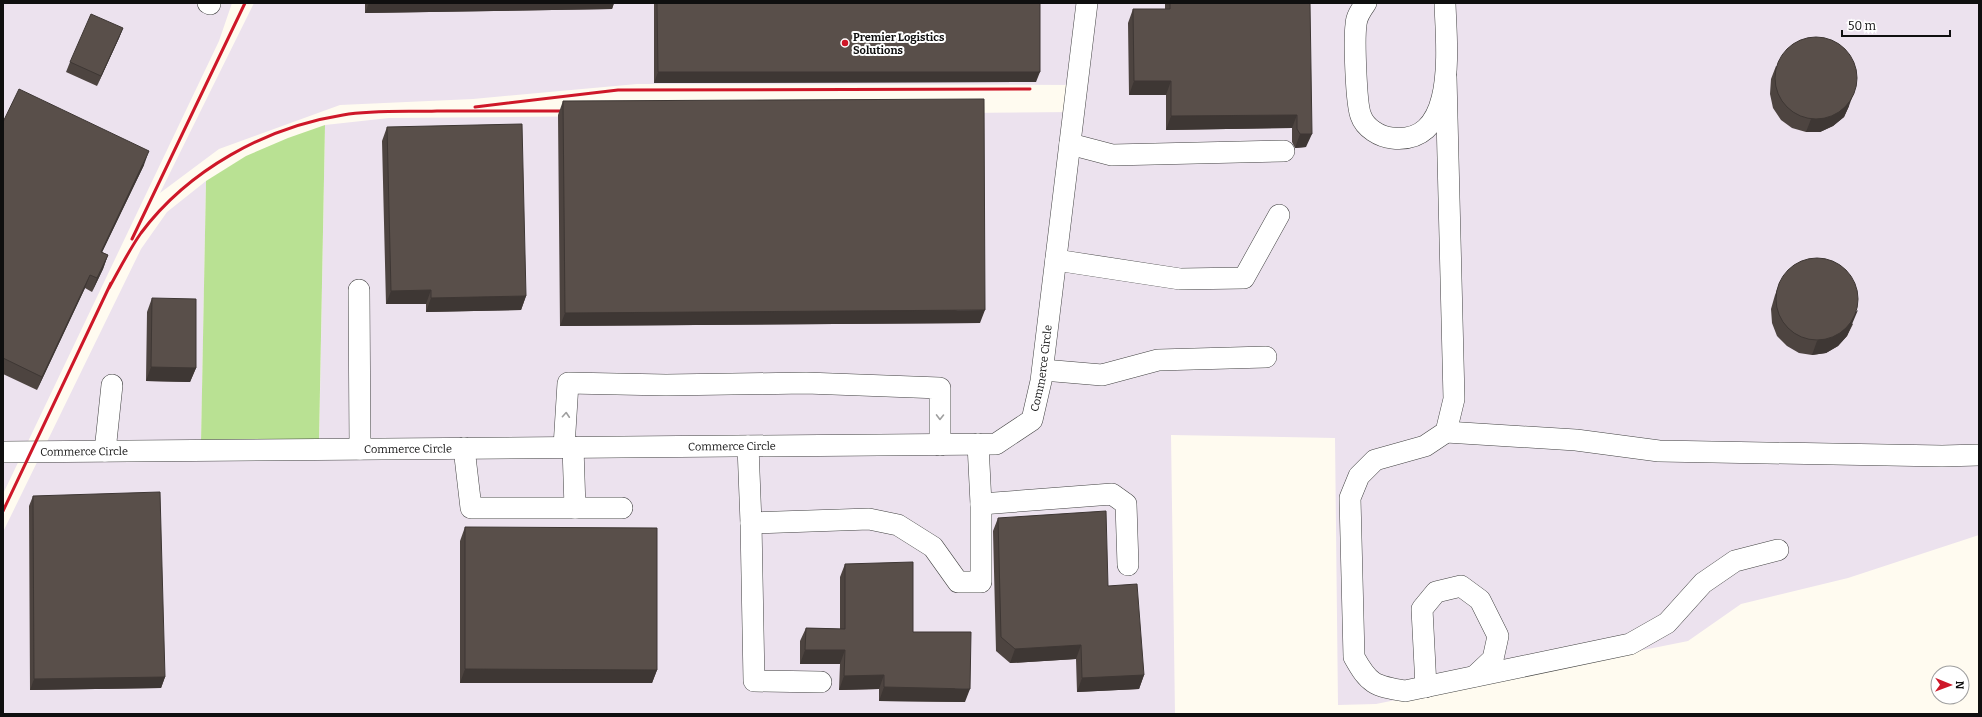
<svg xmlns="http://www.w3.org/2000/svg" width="1982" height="717" font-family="Bitter,serif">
  <rect width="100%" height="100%" fill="#fffbf0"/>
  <path fill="#ece2ee" d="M3,3H232L219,41L3,494Z
    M254,3H1979V535L1848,578L1741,604L1688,641L1376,704L1338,705L1335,438L1171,435L1175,714H3V532L141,249L167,212L206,181L201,450L319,449L325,125L389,118L1074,112L1077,85L637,84L473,99L340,105L219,149L160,193Z"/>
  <path fill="#b9e193" d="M325,125L319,442L201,443L206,181L246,156L288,138Z"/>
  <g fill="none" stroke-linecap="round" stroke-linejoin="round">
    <defs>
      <g id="minor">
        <path d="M208,3L210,4"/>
        <path d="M1366,3C1361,10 1356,17 1356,25C1354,39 1356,105 1361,116C1365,128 1380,137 1392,138C1459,146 1446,44 1445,3"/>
        <path d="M1446,77L1454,399L1446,432L1425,446L1375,460L1359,476L1350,498L1354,657C1369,684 1374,686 1405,691L1630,644L1667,623L1703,583L1735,561L1778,550"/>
        <path d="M1070,144L1112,155L1284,151"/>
        <path d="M1056,260L1180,279L1244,278L1279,215"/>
        <path d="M359,290L360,449"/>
        <path d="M1043,370L1102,375L1158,360L1266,357"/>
        <path d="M1446,432L1576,440L1659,451L1942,456L1979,455"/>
        <path d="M978,444L981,504L1112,494L1126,504L1128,565"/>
        <path d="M748,446L751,523L869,519L898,525L933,547L958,582H981V504"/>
        <path d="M564,447L568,383L666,385L806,383L940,388V445"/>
        <path d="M573,447L575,508"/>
        <path d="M464,448L471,508H622"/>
        <path d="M105,451L112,385"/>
        <path id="s1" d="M3,452L996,444L1032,420L1041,381L1087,3"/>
        <path d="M751,523L754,681L821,682"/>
        <path d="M1426,687L1422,609L1436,592L1461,586L1480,600L1498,636L1493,659L1475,676"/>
      </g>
    </defs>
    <use href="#minor" stroke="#424242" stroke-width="22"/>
    <use href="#minor" stroke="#fff" stroke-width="21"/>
    <path stroke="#ce1728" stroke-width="3" d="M475,107L618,90L1030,89
      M132,239L245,3
      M109,288C119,270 129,250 141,233C188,170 266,127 343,115C374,110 406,112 437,111C481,111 526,111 570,111
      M3,511L111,283"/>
  </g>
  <path fill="#4d4440" d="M365,3H614L612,9L365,13Z
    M654,3H1040L1036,82L654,83Z
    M1165,3H1310L1306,147L1295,148L1292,142V128L1166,130V95H1129L1128,23L1133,9H1165Z
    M123,28L119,38L97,86L66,72L70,62Z
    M1776,66L1849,106L1844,117L1833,126L1820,132H1806L1792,128L1781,120L1773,108L1770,94L1771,79Z
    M563,101L980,323L560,326L558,115Z
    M3,122L144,165L102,252L108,255L103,269L92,292L85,288L37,390L3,374Z
    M387,127L526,296L521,310L426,312V304H386L382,141Z
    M1780,282L1853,324L1847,336L1838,346L1826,353L1812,355L1799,353L1787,346L1777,336L1772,323L1771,309L1775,295Z
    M152,298L196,368L190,382L146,381L147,312Z
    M33,496L165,677L161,688L30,690L29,506Z
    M998,518L1108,586L1144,675L1139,689L1077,692L1076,659L1010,663L996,651L993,531Z
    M465,527L657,670L652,683H460V541Z
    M845,564L913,632L965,702L879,701V689L839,690L840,664H800V641L806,628L840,629V577Z"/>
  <path fill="#3e3734" d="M369,3H614L612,9L365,13Z
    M123,28L119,38L97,86L101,76Z
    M658,72H1040L1036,82L654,83Z
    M1134,81H1171L1166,95H1129Z
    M1854,92L1849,106L1844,117L1833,126L1820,132H1806L1811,119Z
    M1297,115L1292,128L1166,130L1171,116Z
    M1300,134H1312L1306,147L1295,148Z
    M149,151L144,165L96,265L101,252Z
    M108,255L103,269L92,292L97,278Z
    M90,275L85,288L37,390L42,377Z
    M431,290L426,304H386L391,291Z
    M526,296L521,310L426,312L431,298Z
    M985,310L980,323L560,326L565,313Z
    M1858,310L1847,336L1838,346L1826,353L1812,355L1817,341Z
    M151,367L196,368L190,382L146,381Z
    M1081,645L1076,659L1010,663L1015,649Z
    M805,650H845L840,664H800Z
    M465,669L657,670L652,683H460Z
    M884,675L879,689L839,690L844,676Z
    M1144,675L1139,689L1077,692L1082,678Z
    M165,677L161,688L30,690L34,679Z
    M884,687L970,689L965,702L879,701Z"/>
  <path fill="#594f4a" stroke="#3e3734" d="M657,3H1040V72H658Z
    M1170,3H1310L1312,134H1300L1297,129V115L1171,116V81H1134L1133,9H1170Z
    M91,14L123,28L101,76L70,62Z
    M1775 78a41 41 0 1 1 82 0a41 41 0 1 1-82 0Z
    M19,89L149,151L101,252L108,255L97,278L90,275L42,377L3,358V122Z
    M984,99L985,310L565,313L563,101Z
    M522,124L526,296L431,298V290L391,291L387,127Z
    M1776 299a41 41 0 1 1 82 0a41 41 0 1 1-82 0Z
    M152,298L196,299V368L151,367Z
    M160,492L165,677L34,679L33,496Z
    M1106,511L1108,586L1137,584L1144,675L1082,678L1081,645L1015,649L1001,637L998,518Z
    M465,527L657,528V670L465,669Z
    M913,562V632H971L970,689L884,687V675L844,676L845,650H805L806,628L845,629V564Z"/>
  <defs><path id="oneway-chevron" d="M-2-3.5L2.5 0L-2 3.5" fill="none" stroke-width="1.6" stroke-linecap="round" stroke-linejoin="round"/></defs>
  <g stroke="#9f9f9f">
    <use href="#oneway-chevron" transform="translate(566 415) rotate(-86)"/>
    <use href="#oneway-chevron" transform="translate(940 417) rotate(91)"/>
  </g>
  <circle fill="#ce1728" stroke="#fff" stroke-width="1.5" cx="845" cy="43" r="4"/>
  <g text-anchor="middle" stroke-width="4" stroke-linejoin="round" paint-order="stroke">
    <g font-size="11" font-weight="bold" fill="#0f0f0f" stroke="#fff" text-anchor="start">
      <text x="853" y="41">Premier Logistics<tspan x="853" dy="13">Solutions</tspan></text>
    </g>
    <g font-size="11" fill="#0f0f0f" stroke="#fff">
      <text dy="4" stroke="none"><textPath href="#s1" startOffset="1089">Commerce Circle</textPath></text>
      <text dy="4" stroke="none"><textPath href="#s1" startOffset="729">Commerce Circle</textPath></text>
      <text dy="4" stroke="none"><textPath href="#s1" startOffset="405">Commerce Circle</textPath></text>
      <text dy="4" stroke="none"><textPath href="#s1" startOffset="81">Commerce Circle</textPath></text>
    </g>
  </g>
  <rect width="1982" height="717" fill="none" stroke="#0f0f0f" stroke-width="8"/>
  <g transform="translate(1950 685) rotate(91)"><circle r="19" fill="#ffffff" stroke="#9f9f9f"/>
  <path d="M0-3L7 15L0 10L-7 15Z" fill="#ce1728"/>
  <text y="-6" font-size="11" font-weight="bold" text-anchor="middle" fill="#0f0f0f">N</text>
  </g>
  <path d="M1842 30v6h108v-6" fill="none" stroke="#0f0f0f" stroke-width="2"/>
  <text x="1848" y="30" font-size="12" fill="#0f0f0f" stroke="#ffffff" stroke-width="3" paint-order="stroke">50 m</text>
</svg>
